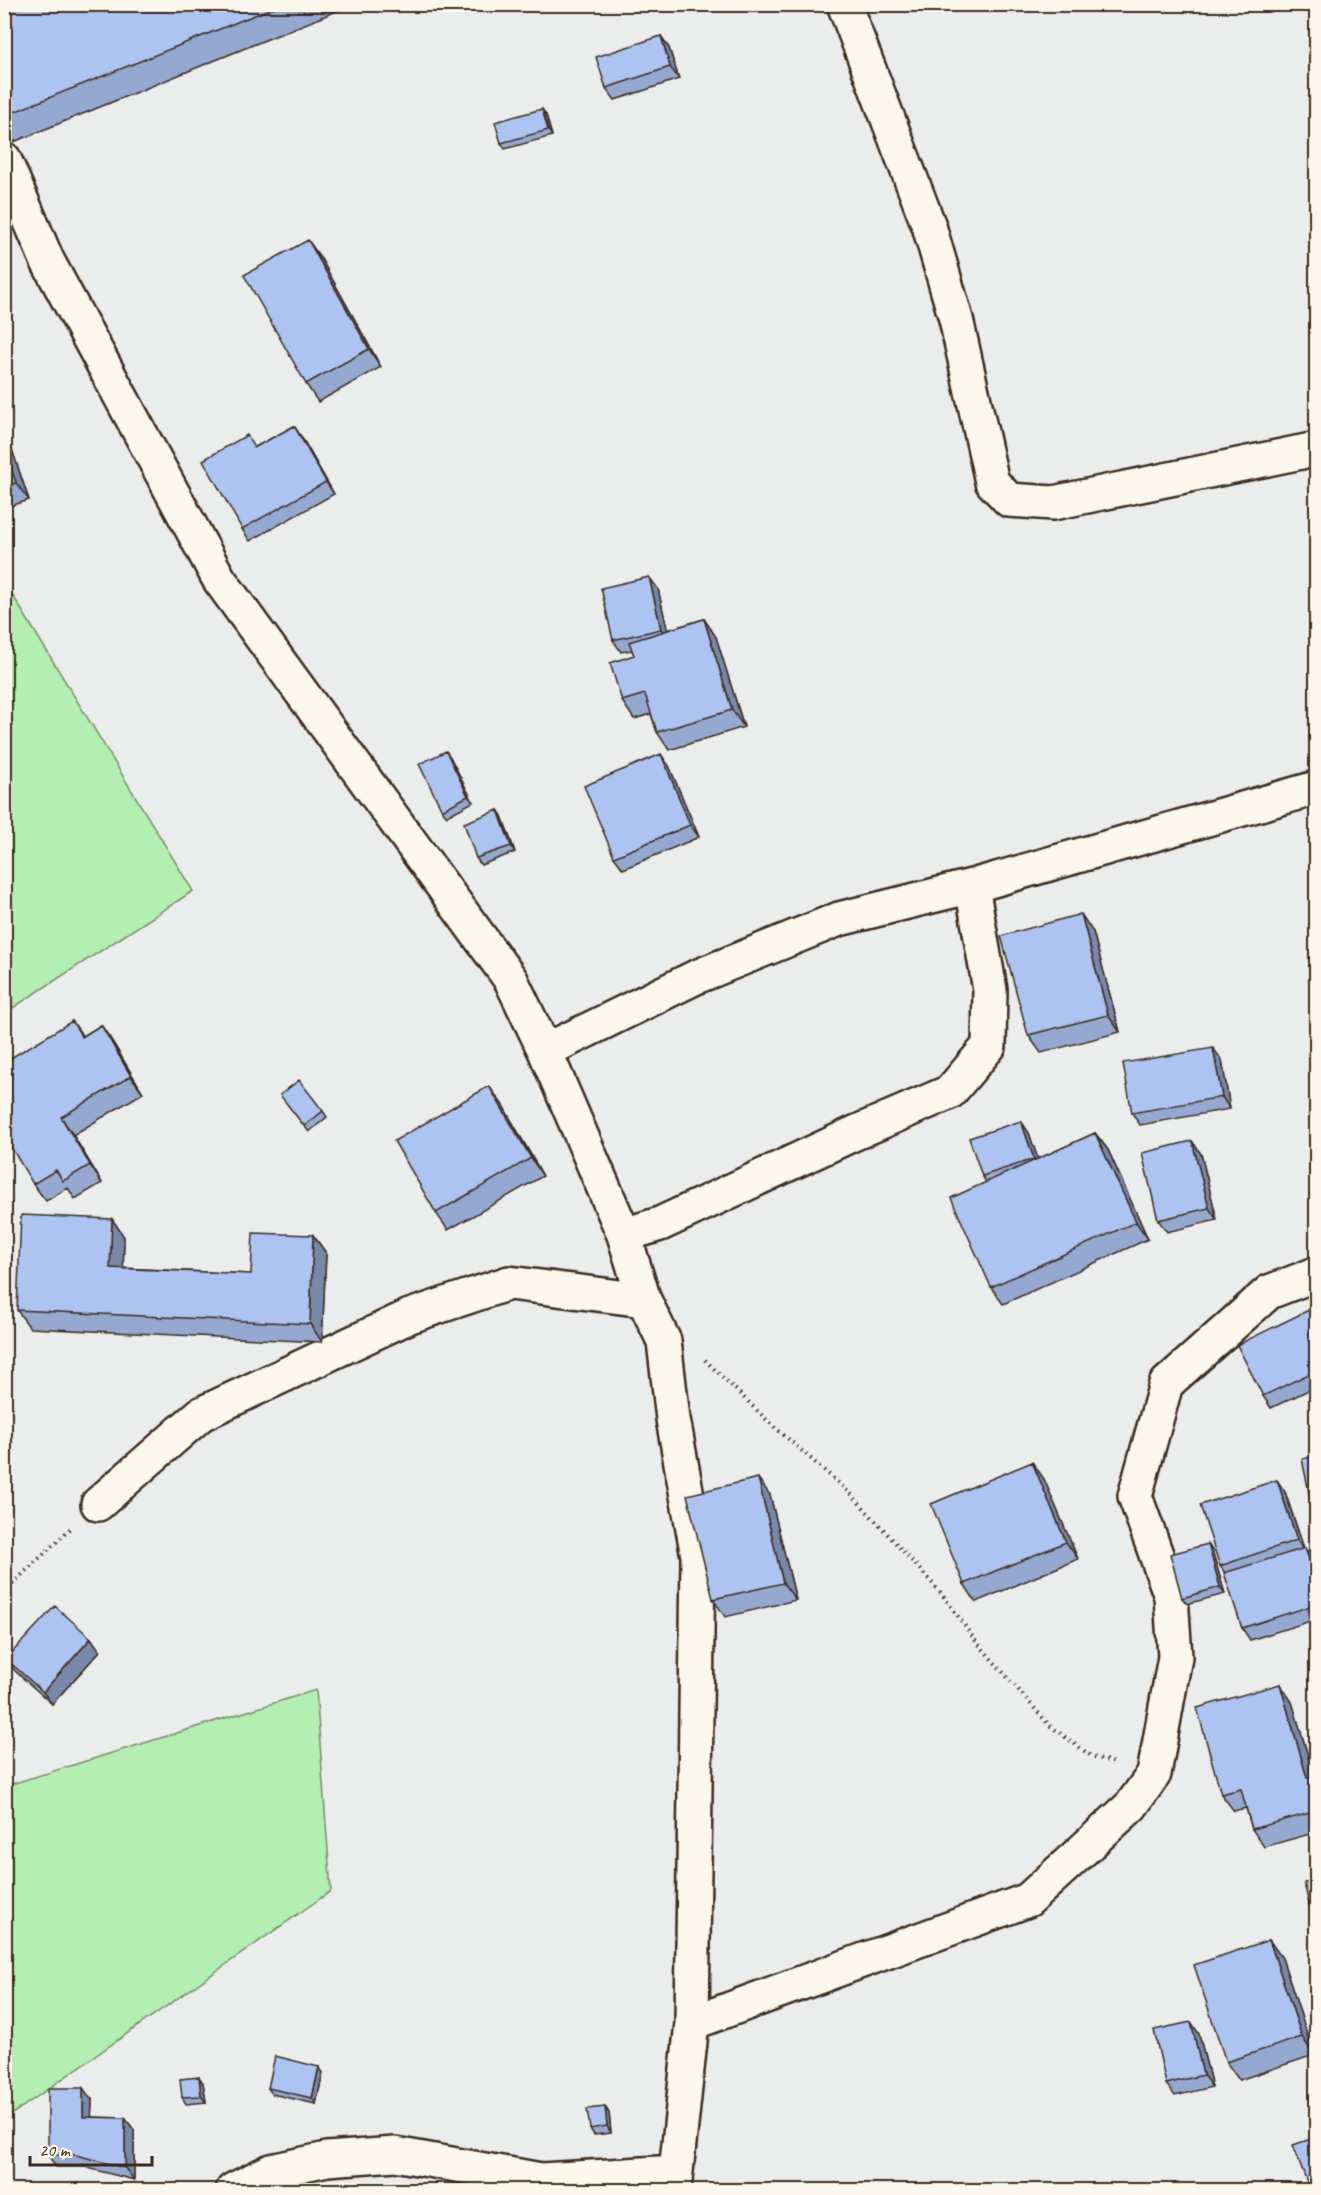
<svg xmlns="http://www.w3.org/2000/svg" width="1321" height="2195" font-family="Caveat,sans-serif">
  <rect width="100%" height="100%" fill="#ebeded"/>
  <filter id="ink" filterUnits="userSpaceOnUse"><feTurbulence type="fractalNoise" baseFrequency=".0167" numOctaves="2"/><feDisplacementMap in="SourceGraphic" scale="12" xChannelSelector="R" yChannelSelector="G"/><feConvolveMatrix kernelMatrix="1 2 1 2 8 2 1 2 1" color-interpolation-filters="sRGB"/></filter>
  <g filter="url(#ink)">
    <path fill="#b3eeb2" stroke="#778c68" stroke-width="1.5" d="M4,581L193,891L5,1013H4Z
      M316,1690L331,1891L5,2119V1786Z"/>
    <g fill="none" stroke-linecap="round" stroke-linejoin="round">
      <defs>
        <path id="street" d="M844,4L929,226L956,319L992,482L1009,500L1053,503L1316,449
          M4,159L47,260L219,579L511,980L545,1051L624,1235L644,1300L664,1341L673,1419L698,1556L692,2023L674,2190
          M545,1051L696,977L839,919L972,886L1316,788
          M624,1235L660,1224L855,1133L950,1092L989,1046L990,990L972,886
          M98,1504L201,1414L410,1316L509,1283L644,1300
          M692,2023L1028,1900L1131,1806L1154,1774L1175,1657L1171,1596L1135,1496L1166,1384L1269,1292L1316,1274
          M233,2190L271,2171L327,2159L395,2154L541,2180L676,2172"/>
      </defs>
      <use href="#street" stroke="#3b2a1e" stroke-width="38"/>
      <path stroke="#3b2a1e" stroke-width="4" stroke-dasharray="1.5 4.5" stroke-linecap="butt" d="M705,1360L769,1422L851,1494L942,1594L975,1640L1049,1725L1091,1756L1115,1763
        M4,1592L71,1528"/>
      <use href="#street" stroke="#fbf7ec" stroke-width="33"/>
    </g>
    <path fill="#95a8cf" stroke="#3b2a1e" stroke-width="1.5" d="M4,4H354L11,143L4,134Z
      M661,36L669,48L679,79L615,100L606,88Z
      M546,115L552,136L505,149L501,143Z
      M320,257L381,367L318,402L306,384Z
      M4,426L29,500L4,508Z
      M294,426L302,438L334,494L250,541L242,529L255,447Z
      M649,577L658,589L667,630L704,619L716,637L744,727L669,750L657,732L651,714L634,719L622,701L634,655L632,650L621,652L613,640Z
      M450,757L473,802L447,816L442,810Z
      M669,766L699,837L623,869L614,857Z
      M498,810L502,816L515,852L481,865L476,858Z
      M1093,932L1120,1032L1041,1053L1028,1035Z
      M72,1021L83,1036L101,1025L113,1043L143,1093L73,1135L102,1183L75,1199L68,1188L46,1201L33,1184Z
      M1222,1060L1230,1109L1140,1125L1132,1113Z
      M285,1101L323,1111L327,1117L309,1132Z
      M502,1104L543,1176L448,1230L436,1213Z
      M1021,1121L1029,1133L1038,1159L1095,1133L1108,1150L1148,1239L1003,1304L991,1287L986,1182L982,1176Z
      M1192,1141L1201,1154L1217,1220L1167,1232L1158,1220Z
      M112,1219L124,1237L123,1268L251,1274L313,1235L326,1253L322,1342L30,1328L17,1310Z
      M1317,1306V1386L1271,1408L1263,1396Z
      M1032,1462L1044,1479L1078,1559L976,1602L964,1584Z
      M1285,1492L1304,1548L1314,1560L1317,1568V1619L1250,1640L1242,1628L1225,1573L1220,1566Z
      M770,1495L796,1600L725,1617L713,1599Z
      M1212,1550L1225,1594L1187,1604L1182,1598Z
      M100,1651L52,1704L15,1671L6,1659Z
      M1280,1684L1292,1702L1314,1776H1315L1317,1778V1832L1264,1847L1252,1829L1246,1808L1234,1811L1221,1794Z
      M1269,1940L1282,1958L1314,2055L1239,2080L1226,2062Z
      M1191,2022L1199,2034L1212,2087L1175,2096L1166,2084Z
      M319,2067L323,2073L316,2104L272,2094L268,2088Z
      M199,2077L203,2083L206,2102L186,2104L182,2097Z
      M92,2100L91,2117L125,2118L134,2130V2180L84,2167H56L48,2155Z
      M605,2107L609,2113L611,2133L594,2135L590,2129Z"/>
    <path fill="#7988a9" stroke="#3b2a1e" stroke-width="1.5" d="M661,36L669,48L679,79L670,67Z
      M542,109L546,115L552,136L548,130Z
      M308,240L320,257L381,367L369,349Z
      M4,426L29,500L16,483L4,446Z
      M294,426L302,438L334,494L326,482Z
      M649,577L658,589L670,641L661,629Z
      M704,619L716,637L744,727L732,710Z
      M446,751L450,757L473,802L468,796Z
      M661,754L669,766L699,837L690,825Z
      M498,810L502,816L515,852L511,846Z
      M1081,914L1093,932L1120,1032L1108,1015Z
      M101,1025L113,1043L143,1093L131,1076Z
      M1213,1048L1222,1060L1230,1109L1222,1097Z
      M489,1086L502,1104L543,1176L531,1158Z
      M61,1117L73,1135L102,1183L90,1165Z
      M1021,1121L1029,1133L1042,1171L1034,1159Z
      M1095,1133L1108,1150L1148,1239L1136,1222Z
      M1192,1141L1201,1154L1217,1220L1209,1208Z
      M112,1219L124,1237L123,1285L110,1268Z
      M313,1235L326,1253L322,1342L310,1324Z
      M1032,1462L1044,1479L1078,1559L1066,1542Z
      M758,1478L770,1495L796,1600L783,1583Z
      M1277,1480L1285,1492L1305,1553L1297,1540Z
      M1208,1544L1212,1550L1225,1594L1220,1587Z
      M1305,1548L1314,1560L1317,1568V1582Z
      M91,1638L100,1651L52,1704L43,1692Z
      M1280,1684L1292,1702L1317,1786L1307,1778Z
      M1269,1940L1282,1958L1314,2055L1302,2037Z
      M1191,2022L1199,2034L1212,2087L1203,2075Z
      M319,2067L323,2073L316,2104L312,2098Z
      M199,2077L203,2083L206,2102L201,2096Z
      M83,2088L92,2100L91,2129L83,2117Z
      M605,2107L609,2113L611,2133L607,2126Z
      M125,2118L134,2130V2180L125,2168Z"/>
    <path fill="#adc3f1" stroke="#3b2a1e" stroke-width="1.5" d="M4,4H282L4,116Z
      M661,36L670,67L606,88L596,57Z
      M542,109L548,130L501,143L495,122Z
      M308,240L369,349L306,384L244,275Z
      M294,426L326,482L242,529L203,460L247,435L254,448Z
      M4,446L16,483L4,486Z
      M649,577L661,629L613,640L601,588Z
      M704,619L732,710L657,732L645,694L622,701L610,663L634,655L629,642Z
      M446,751L468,796L442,810L419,764Z
      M661,754L690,825L614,857L584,786Z
      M498,810L511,846L476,858L464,823Z
      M1081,914L1108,1015L1028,1035L1001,936Z
      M72,1021L82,1037L101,1025L131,1076L61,1117L90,1165L63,1181L56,1170L33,1184L4,1135V1062Z
      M1213,1048L1222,1097L1132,1113L1123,1063Z
      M299,1080L323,1111L304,1126L280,1095Z
      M489,1086L531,1158L436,1213L394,1141Z
      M1021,1121L1034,1159L982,1176L969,1138Z
      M1095,1133L1136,1222L991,1287L951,1198Z
      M1192,1141L1209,1208L1158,1220L1142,1153Z
      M21,1215L112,1219L110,1268L251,1274L253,1233L313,1235L310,1324L17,1310Z
      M1317,1306V1370L1263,1396L1237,1345Z
      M1317,1456V1531L1302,1459Z
      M1032,1462L1066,1542L964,1584L931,1504Z
      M758,1478L783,1583L713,1599L687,1495Z
      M1277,1480L1297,1540L1220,1566L1200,1505Z
      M1208,1544L1220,1587L1182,1598L1170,1554Z
      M1305,1548L1317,1582V1604L1242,1628L1224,1573Z
      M55,1606L91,1638L43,1692L6,1659Z
      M1280,1684L1307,1778L1315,1776L1317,1781V1811L1252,1829L1241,1789L1221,1794L1197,1708Z
      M1317,1880V1921H1313L1304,1883Z
      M1269,1940L1302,2037L1226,2062L1194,1965Z
      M1191,2022L1203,2075L1166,2084L1154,2030Z
      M275,2056L319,2067L312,2098L268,2088Z
      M199,2077L201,2096L182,2097L180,2079Z
      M48,2088H83V2117L125,2118V2168L76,2155H48Z
      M605,2107L607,2126L590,2129L587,2109Z
      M1317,2137V2190H1310L1293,2145Z"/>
  </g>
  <rect width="1321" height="2195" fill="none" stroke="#fbf7ec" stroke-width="24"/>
  <rect x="12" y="12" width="1297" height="2171" fill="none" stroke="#3b2a1e" stroke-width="2" filter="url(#ink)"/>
  <path d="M30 2156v9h122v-9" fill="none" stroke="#3b2a1e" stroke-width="3"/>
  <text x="39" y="2156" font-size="18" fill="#3b2a1e" stroke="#fbf7ec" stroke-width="4.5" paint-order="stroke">20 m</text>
</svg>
